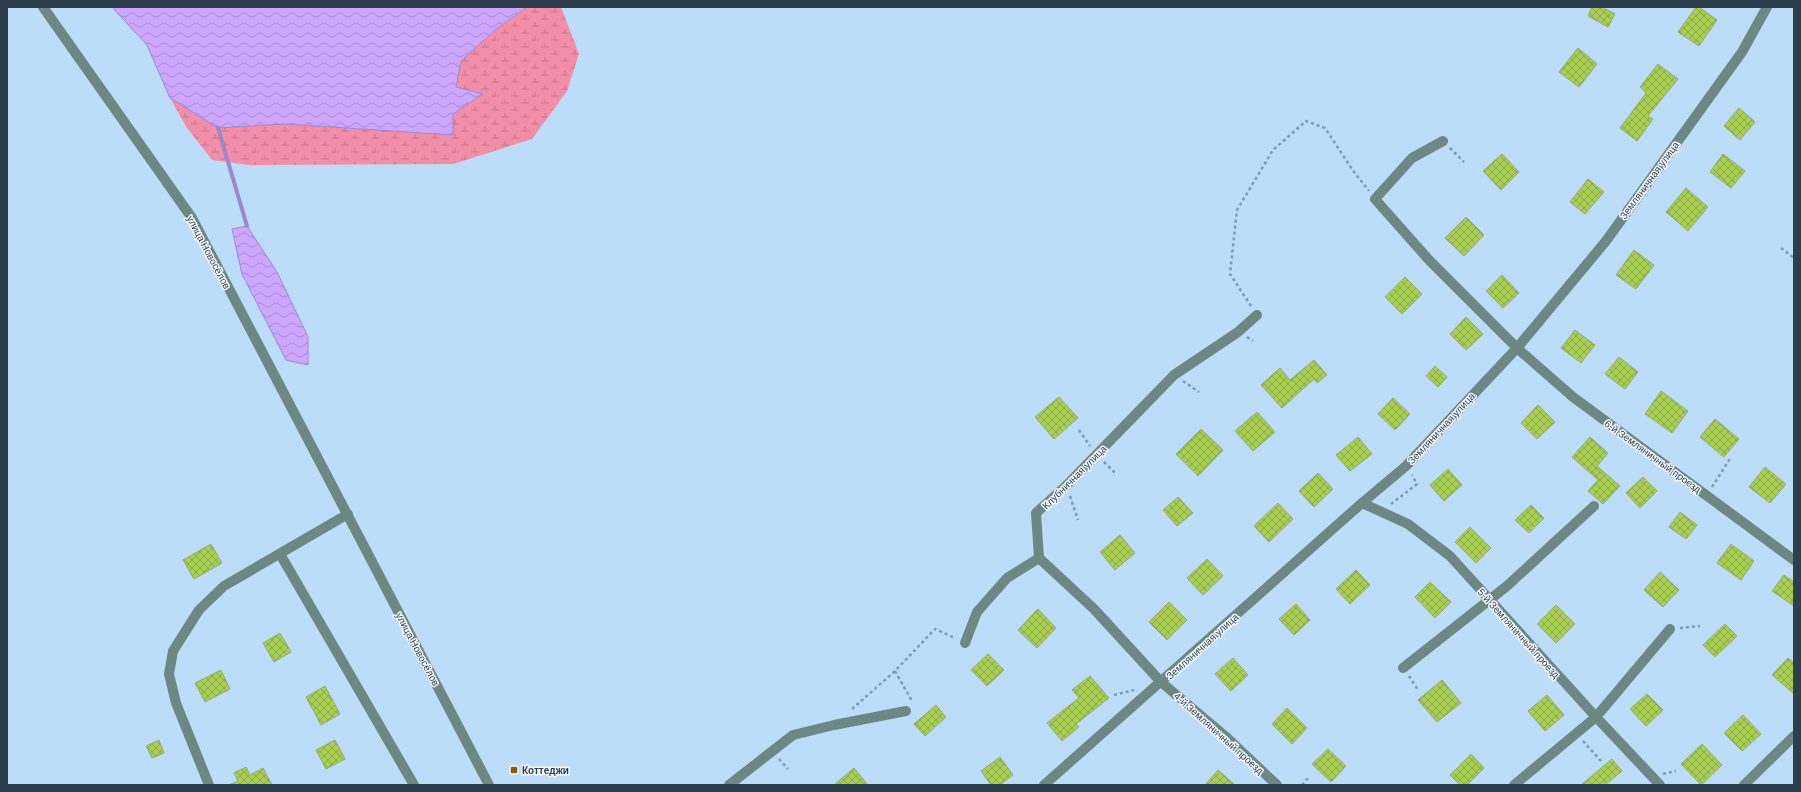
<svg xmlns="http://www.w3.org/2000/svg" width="1801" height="792" font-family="Helvetica,sans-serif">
  <defs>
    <pattern id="wetland-marsh" width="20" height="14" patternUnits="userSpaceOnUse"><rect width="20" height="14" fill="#f38ea8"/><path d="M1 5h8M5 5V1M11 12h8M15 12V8" fill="none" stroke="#c5758b"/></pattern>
    <pattern id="water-waves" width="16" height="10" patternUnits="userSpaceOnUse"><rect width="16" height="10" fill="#cda7fe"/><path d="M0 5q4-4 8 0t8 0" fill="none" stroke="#a789d0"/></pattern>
    <pattern id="building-cross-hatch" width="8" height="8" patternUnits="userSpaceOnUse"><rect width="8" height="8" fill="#a9cf50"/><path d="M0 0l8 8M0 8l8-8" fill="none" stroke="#8aa945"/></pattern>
  </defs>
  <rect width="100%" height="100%" fill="#bbddfa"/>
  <path fill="url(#wetland-marsh)" d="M527,7H561L579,54L567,91L532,139L453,164L249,165L212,160L187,128L170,98L218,128L285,124L453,135V114L482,94L456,87L461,61L495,30Z"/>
  <path fill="url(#water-waves)" stroke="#9d88c9" d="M112,7H527L495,30L461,61L456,87L483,94L453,114V135L285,124L218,128L170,98L147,45Z
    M247,226L277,272L308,337V365L286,360L242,274L232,229Z"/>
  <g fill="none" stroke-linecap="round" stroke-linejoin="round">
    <path stroke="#9d88c9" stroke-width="4" d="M218,128L247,226"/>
  </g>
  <path fill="url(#building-cross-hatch)" stroke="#96a778" d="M1592,7H1602L1615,14L1608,27L1588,16Z
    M1696,7H1699L1717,20L1699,46L1678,32Z
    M1578,48L1597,64L1579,87L1559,72Z
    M1658,64L1678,79L1648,116L1653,119L1637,141L1620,128L1646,93L1640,87Z
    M1739,108L1755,122L1740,140L1724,126Z
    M1502,154L1519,172L1501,190L1483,171Z
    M1723,154L1745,171L1731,188L1710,172Z
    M1588,179L1604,192L1585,214L1570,202Z
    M1686,188L1708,207L1688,231L1666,212Z
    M1466,217L1484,235L1464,256L1445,238Z
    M1634,250L1654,265L1636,289L1616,275Z
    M1502,275L1519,293L1503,308L1486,291Z
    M1405,277L1422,294L1402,314L1385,297Z
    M1466,317L1483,334L1466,350L1450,334Z
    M1575,330L1595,345L1581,363L1561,348Z
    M1619,357L1638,372L1625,389L1605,374Z
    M1314,360L1327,375L1317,383L1314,379L1282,408L1261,385L1280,368L1290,380Z
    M1435,366L1447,377L1438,387L1426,376Z
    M1661,391L1688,411L1672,433L1645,414Z
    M1059,397L1078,418L1054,439L1035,417Z
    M1393,398L1410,414L1395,430L1378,414Z
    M1538,405L1555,422L1537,439L1521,423Z
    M1257,412L1275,432L1253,451L1235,431Z
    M1715,419L1739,439L1724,457L1700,437Z
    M1201,429L1223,450L1198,476L1176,454Z
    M1358,437L1372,454L1350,471L1336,455Z
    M1590,437L1608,453L1597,466L1620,486L1603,504L1588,491L1598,480L1572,457Z
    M1765,467L1786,484L1770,503L1749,487Z
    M1448,469L1462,485L1444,501L1430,485Z
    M1318,473L1333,489L1314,507L1299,491Z
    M1643,477L1657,491L1640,508L1626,493Z
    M1178,497L1193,513L1177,526L1163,510Z
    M1278,503L1293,519L1269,542L1254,526Z
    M1531,505L1544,518L1529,533L1515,520Z
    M1680,512L1697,525L1686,539L1669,527Z
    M1470,527L1491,548L1476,563L1455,542Z
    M1120,535L1135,553L1115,570L1100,552Z
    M211,544L222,563L194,579L183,560Z
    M1731,544L1754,561L1741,580L1717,563Z
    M1207,559L1223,576L1203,595L1187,578Z
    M1356,570L1370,585L1350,604L1336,589Z
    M1660,572L1679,590L1663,607L1644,590Z
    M1784,575L1794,582V606L1772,591Z
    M1430,582L1451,602L1435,618L1415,597Z
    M1169,602L1187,620L1167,640L1149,622Z
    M1296,604L1310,620L1294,635L1279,619Z
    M1556,605L1575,624L1556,643L1537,624Z
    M1038,609L1056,628L1037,648L1018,630Z
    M1725,624L1737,636L1715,657L1703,645Z
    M280,633L291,652L274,662L263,643Z
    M988,654L1004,670L987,686L971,670Z
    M1233,658L1248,675L1231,691L1215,674Z
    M1788,658L1794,663V694L1772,675Z
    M221,670L230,689L205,702L195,683Z
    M1090,676L1109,698L1076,724L1079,727L1062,741L1047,723L1079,698L1072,690Z
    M1442,680L1461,703L1437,722L1418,700Z
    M325,686L340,714L321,725L306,697Z
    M1647,694L1663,710L1646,726L1630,709Z
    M1547,695L1564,715L1545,731L1528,711Z
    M936,705L946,717L925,736L914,724Z
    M1287,708L1307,728L1292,744L1272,724Z
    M1743,715L1761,734L1742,751L1724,733Z
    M159,740L164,753L152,758L146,746Z
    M335,740L345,759L326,769L316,750Z
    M1702,744L1722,765L1701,785L1681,764Z
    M1328,749L1346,766L1331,782L1312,764Z
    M1471,754L1484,768L1467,785H1460L1450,775Z
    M1000,757L1013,775L1000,785H991L981,771Z
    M1612,759L1622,771L1605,785H1581Z
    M246,767L250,775L263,768L272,785H229L238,781L234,773Z
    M854,768L868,785H834Z
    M1218,770L1235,785H1205Z"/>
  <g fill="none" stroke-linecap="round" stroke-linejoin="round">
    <path stroke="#7e99b0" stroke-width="2.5" stroke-dasharray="3 3" stroke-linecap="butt" d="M1450,148L1464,162
      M1781,248L1794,258
      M1251,306L1230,274L1237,210L1273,150L1306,121L1325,128L1354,172L1369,191
      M1247,337L1253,341
      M1183,381L1199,392
      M1079,430L1090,446
      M1104,462L1115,473
      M1712,487L1731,457
      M1070,496L1078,520
      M1391,504L1417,484L1412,475
      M1680,628L1700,626
      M895,671L912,701
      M1409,676L1418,690
      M1114,695L1134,690
      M852,709L895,671L935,629L955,638
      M1583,741L1602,762
      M779,759L788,769
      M1663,774L1676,771
      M1302,785L1309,777"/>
    <path stroke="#6d8783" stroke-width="10" d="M43,7L192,218L489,785
      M1443,141L1412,158L1375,199L1429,260L1517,348L1573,397L1794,560
      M1362,503L1408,524L1450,556L1596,717L1660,785
      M280,554L414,785
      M1039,558L1036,513L1066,486L1174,375L1238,332L1257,315
      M1039,558L1094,609L1161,682L1225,736L1277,785
      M965,643L977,612L1007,578L1039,558
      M1403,668L1507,586L1594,506
      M209,785L176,703L169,674L173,651L199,610L224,586L348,514
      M729,785L793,735L834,725L906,711
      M1044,785L1362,503L1406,466L1517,348L1606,241L1742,52L1767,7
      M1514,785L1596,717L1670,629
      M1744,785L1794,736"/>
  </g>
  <rect fill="#915713" stroke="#f5f9fd" stroke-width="1.5" x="510" y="766" width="8" height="8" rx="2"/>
  <g text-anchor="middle" stroke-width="3" stroke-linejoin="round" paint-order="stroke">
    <g font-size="10" fill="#2d3f4d" stroke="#f5f9fd">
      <text transform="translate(1649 180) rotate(-54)" y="4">Земляничная улица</text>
      <text transform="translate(209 252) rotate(62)" y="4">улица Новосёлов</text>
      <text transform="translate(1441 428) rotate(-47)" y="4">Земляничная улица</text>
      <text transform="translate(1653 456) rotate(36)" y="4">6-й Земляничный проезд</text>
      <text transform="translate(1074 477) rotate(-45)" y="4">Клубничная улица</text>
      <text transform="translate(1519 633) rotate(48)" y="4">5-й Земляничный проезд</text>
      <text transform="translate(1202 646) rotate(-42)" y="4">Земляничная улица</text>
      <text transform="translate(418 649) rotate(62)" y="4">улица Новосёлов</text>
      <text transform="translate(1219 733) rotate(42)" y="4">4-й Земляничный проезд</text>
    </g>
    <g font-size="10" font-weight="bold" fill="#2d3f4d" stroke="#f5f9fd" text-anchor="start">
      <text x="522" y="774">Коттеджи</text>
    </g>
  </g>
  <rect width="1801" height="792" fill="none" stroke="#2d3f4d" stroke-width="16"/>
</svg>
